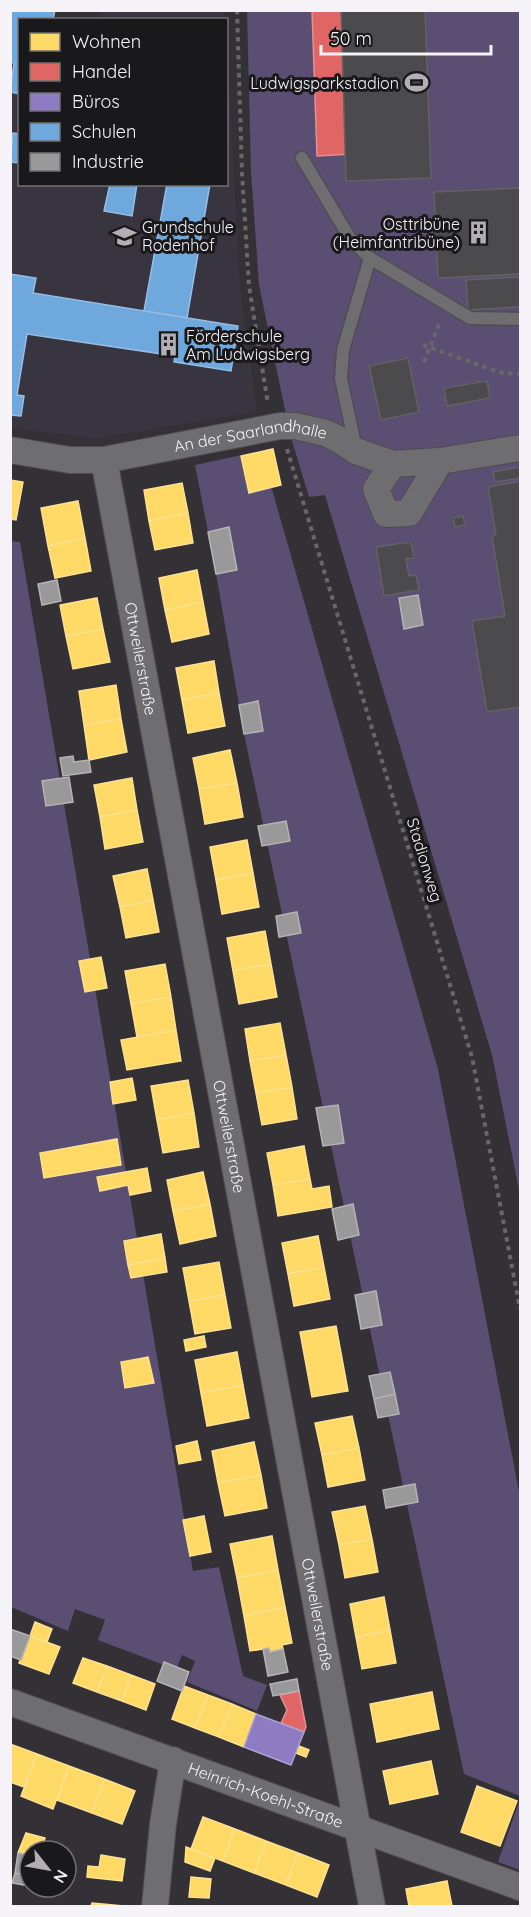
<svg xmlns="http://www.w3.org/2000/svg" width="531" height="1917" font-family="Quicksand,sans-serif">
  <rect width="100%" height="100%" fill="#333135"/>
  <path fill="#383540" d="M10,11H55L53,19L20,20V184H226L227,50L240,287L257,412L95,439L11,428Z
    M99,11H224L225,19H97Z"/>
  <path fill="#5a4e72" d="M247,11H520V1195L492,1055L325,495L309,497L290,434L259,285L251,172Z
    M261,451L438,1069L520,1497V1796L464,1774L244,734L262,731L258,702L239,705L216,574L237,570L228,527L208,532L195,465Z
    M10,541L20,542L193,1571L219,1567L243,1676L267,1685L257,1711L187,1682L195,1661L182,1655L177,1667L164,1665L98,1640L105,1620L75,1609L68,1631L11,1607Z
    M520,1799V1870L498,1862Z"/>
  <path fill="#ffd966" stroke="#fce192" stroke-width="1.5" d="M273,449L281,485L249,493L241,456Z
    M10,480L23,482L16,520L10,519Z
    M182,483L188,513L149,521L144,490Z
    M78,501L85,538L48,546L41,508Z
    M188,513L193,543L155,550L149,521Z
    M85,538L91,571L55,578L48,546Z
    M197,570L203,602L165,610L159,578Z
    M97,598L103,629L66,636L60,605Z
    M203,602L209,634L172,642L165,610Z
    M103,629L110,662L73,669L66,636Z
    M214,661L219,693L182,700L176,668Z
    M116,685L121,719L84,725L79,691Z
    M219,693L225,726L188,733L182,700Z
    M121,719L127,752L89,760L84,725Z
    M230,750L237,783L199,789L193,758Z
    M132,778L137,810L100,817L94,785Z
    M237,783L243,817L205,824L199,789Z
    M137,810L143,842L105,849L100,817Z
    M247,840L253,873L216,880L210,847Z
    M147,869L153,900L120,907L113,876Z
    M253,873L259,907L222,914L216,880Z
    M153,900L159,932L126,938L120,907Z
    M265,931L271,964L233,971L227,938Z
    M101,957L107,988L85,992L79,961Z
    M165,964L171,997L131,1004L125,971Z
    M271,964L277,997L239,1004L233,971Z
    M171,997L176,1030L137,1037L131,1004Z
    M280,1023L286,1055L250,1061L245,1029Z
    M176,1030L181,1061L127,1070L121,1040Z
    M286,1055L292,1087L256,1093L250,1061Z
    M132,1078L136,1100L113,1104L110,1082Z
    M188,1080L194,1113L157,1120L151,1086Z
    M292,1087L297,1119L262,1125L256,1093Z
    M194,1113L199,1147L163,1153L157,1120Z
    M117,1139L121,1165L44,1178L40,1153Z
    M304,1146L310,1179L273,1185L267,1153Z
    M147,1168L151,1191L130,1195L128,1185L100,1191L97,1177Z
    M203,1172L210,1204L173,1211L167,1180Z
    M310,1179L312,1189L329,1186L332,1207L278,1216L273,1185Z
    M210,1204L216,1236L180,1244L173,1211Z
    M161,1234L165,1258L128,1265L124,1241Z
    M318,1236L324,1267L288,1274L282,1243Z
    M165,1258L167,1272L131,1278L128,1265Z
    M219,1262L225,1295L189,1301L183,1268Z
    M324,1267L330,1299L294,1306L288,1274Z
    M225,1295L231,1328L195,1334L189,1301Z
    M336,1326L348,1391L312,1397L300,1332Z
    M204,1336L206,1347L186,1351L184,1340Z
    M237,1352L243,1385L201,1393L195,1360Z
    M148,1357L154,1383L125,1388L121,1362Z
    M243,1385L249,1418L207,1426L201,1393Z
    M352,1416L359,1448L322,1455L315,1423Z
    M197,1441L201,1460L179,1464L176,1446Z
    M254,1442L261,1475L218,1483L212,1451Z
    M359,1448L365,1480L328,1487L322,1455Z
    M261,1475L267,1508L225,1516L218,1483Z
    M365,1506L372,1539L339,1545L332,1512Z
    M204,1516L211,1552L190,1556L183,1520Z
    M272,1536L278,1570L237,1578L230,1544Z
    M372,1539L378,1572L345,1578L339,1545Z
    M278,1570L285,1607L244,1616L237,1578Z
    M384,1597L390,1630L356,1637L350,1604Z
    M285,1607L292,1643L282,1645L283,1649L270,1652L269,1648L250,1651L244,1616Z
    M35,1622L52,1629L47,1642L30,1636Z
    M390,1630L396,1663L362,1669L356,1637Z
    M30,1636L60,1647L49,1674L19,1663Z
    M83,1658L107,1666L97,1692L73,1683Z
    M107,1666L131,1675L122,1701L97,1692Z
    M131,1675L155,1684L146,1710L122,1701Z
    M184,1686L208,1695L195,1728L172,1719Z
    M432,1692L439,1729L377,1742L370,1704Z
    M208,1695L232,1704L219,1737L195,1728Z
    M232,1704L256,1714L244,1747L219,1737Z
    M10,1744L37,1754L24,1787L10,1782Z
    M299,1746L309,1750L306,1757L296,1753Z
    M37,1754L69,1766L53,1809L21,1796Z
    M431,1761L438,1794L390,1804L383,1771Z
    M69,1766L104,1779L92,1813L57,1800Z
    M104,1779L135,1791L122,1824L92,1813Z
    M477,1786L517,1801L500,1846L461,1832Z
    M203,1817L235,1829L223,1861L191,1849Z
    M235,1829L266,1841L254,1873L223,1861Z
    M26,1833L45,1838L41,1851H30V1855L18,1853Z
    M266,1841L298,1853L286,1885L254,1873Z
    M186,1847L215,1858L210,1871L185,1862Z
    M298,1853L329,1865L317,1897L286,1885Z
    M101,1855L125,1859L122,1881L87,1877L88,1866L99,1867Z
    M191,1877L211,1879L209,1898L189,1897Z
    M447,1881L452,1906H409L406,1889Z
    M92,1903L124,1906H91Z"/>
  <path fill="#e06666" stroke="#e69092" stroke-width="1.5" d="M312,10H364L369,153L317,156Z
    M299,1691L306,1727L304,1732L281,1723L287,1710L280,1695Z"/>
  <path fill="#8e7cc3" stroke="#ada0d3" stroke-width="1.5" d="M256,1714L304,1732L291,1765L244,1747Z"/>
  <path fill="#6fa8dc" stroke="#97bee4" stroke-width="1.5" d="M10,10H55L53,20H20V94L10,92L14,63L10,62Z
    M13,133L20,134V163L10,162Z
    M110,184H137L132,216L104,211Z
    M167,184H210L187,318L144,311Z
    M10,274L36,278L33,293L238,326L231,371L174,362L175,356L27,334L17,395L24,396L21,416L10,415Z"/>
  <path fill="#999" stroke="#b5b4b5" stroke-width="1.5" d="M229,527L237,570L216,574L208,532Z
    M57,580L61,601L42,605L38,584Z
    M418,595L423,625L404,629L399,598Z
    M258,701L263,731L244,734L239,705Z
    M73,756L74,762L89,760L91,772L63,776L60,758Z
    M69,777L73,802L46,806L42,781Z
    M286,821L290,841L262,846L258,826Z
    M297,912L301,933L279,937L276,916Z
    M338,1105L344,1143L323,1146L316,1108Z
    M353,1204L359,1235L338,1240L332,1209Z
    M376,1291L382,1325L361,1329L355,1295Z
    M390,1372L395,1394L374,1399L369,1376Z
    M395,1394L399,1414L378,1418L374,1399Z
    M415,1484L418,1502L386,1508L383,1490Z
    M10,1629L30,1636L21,1660L10,1656Z
    M269,1648L270,1652L283,1649L288,1672L268,1676L263,1649Z
    M164,1662L189,1672L182,1691L157,1681Z
    M297,1679L299,1691L273,1696L270,1684Z
    M18,1853L30,1855V1876L15,1873Z
    M15,1873L30,1876V1886L12,1883Z"/>
  <path fill="#4b4a4d" stroke="#636165" stroke-width="1.5" d="M341,10H425L431,178L346,181Z
    M520,188V274L438,278L434,192Z
    M520,277V307L468,310L466,280Z
    M408,358L419,412L381,420L369,366Z
    M487,381L490,398L447,406L444,388Z
    M520,467V478L495,482L493,472Z
    M520,481V707L487,712L472,621L505,616L492,536L496,535L488,487Z
    M463,516L465,525L455,527L453,518Z
    M411,542L414,558L406,559L409,576L416,575L419,590L384,596L376,547Z"/>
  <g fill="none" stroke-linecap="round" stroke-linejoin="round">
    <defs>
      <path id="lane" d="M302,158L351,240L370,258L470,318L520,319
        M356,449L341,379L343,350L370,258"/>
      <g id="street">
        <path id="s1" d="M10,450L70,460H104L280,426H295L326,433L340,440L356,451L393,464L440,461L520,448"/>
        <path id="s2" d="M104,460L372,1906"/>
        <path d="M393,464L376,489L386,514L409,513L440,461"/>
        <path id="s3" d="M10,1702L520,1887"/>
        <path d="M155,1906L163,1824L173,1760"/>
      </g>
    </defs>
    <use href="#lane" stroke="#4f4d51" stroke-width="15"/>
    <use href="#street" stroke="#4f4d51" stroke-width="28"/>
    <path stroke="#68676a" stroke-width="4" stroke-dasharray="4.5 4.5" stroke-linecap="butt" d="M237,10L242,173L249,286L268,404
      M423,345L502,373L520,374
      M424,362L441,320
      M287,449L472,1057L520,1309"/>
    <use href="#lane" stroke="#6e6d70" stroke-width="12"/>
    <use href="#street" stroke="#6e6d70" stroke-width="26"/>
  </g>
  <defs>
    <symbol id="stadium-bare" viewBox="-9 -9 18 18"><path d="M0-5a6.5 5 0 1 0 0 10a6.5 5 0 1 0 0-10ZM-3.5-1.8h7v3.6h-7Z" fill="#b1afb3" stroke="#19191b" stroke-width="2.5" paint-order="stroke"/></symbol>
    <symbol id="building-bare" viewBox="-9 -9 18 18"><path d="M-4-6H4V6H1V3H-1V6H-4ZM-2.5-4.3h1.7v1.8h-1.7ZM.8-4.3h1.7v1.8H.8ZM-2.5-1h1.7V.8h-1.7ZM.8-1h1.7V.8H.8Z" fill="#b1afb3" stroke="#19191b" stroke-width="2.5" paint-order="stroke"/></symbol>
    <symbol id="school-bare" viewBox="-9 -9 18 18"><path d="M0-5L7-2L0 1L-7-2ZM-4 1L0 2.5L4 1V4Q0 6-4 4Z" fill="#b1afb3" stroke="#19191b" stroke-width="2.5" paint-order="stroke"/></symbol>
  </defs>
  <g fill-rule="evenodd">
    <use href="#stadium-bare" x="400" y="66" width="33" height="33"/>
    <use href="#building-bare" x="462" y="216" width="33" height="33"/>
    <use href="#school-bare" x="108" y="220" width="33" height="33"/>
    <use href="#building-bare" x="152" y="328" width="33" height="33"/>
  </g>
  <g text-anchor="middle" stroke-width="6" stroke-linejoin="round" paint-order="stroke">
    <g font-size="16" fill="#f5f3f7" stroke="#19191b" text-anchor="end">
      <text x="399" y="89">Ludwigsparkstadion</text>
      <text x="460" y="230">Osttribüne<tspan x="460" dy="18">(Heimfantribüne)</tspan></text>
      <text x="142" y="233" text-anchor="start">Grundschule<tspan x="142" dy="18">Rodenhof</tspan></text>
      <text x="186" y="342" text-anchor="start">Förderschule<tspan x="186" dy="18">Am Ludwigsberg</tspan></text>
    </g>
    <g font-size="16" fill="#f5f3f7" stroke="#19191b">
      <text dy="6" stroke="none"><textPath href="#s1" startOffset="244">An der Saarlandhalle</textPath></text>
      <text dy="6" stroke="none"><textPath href="#s2" startOffset="202">Ottweilerstraße</textPath></text>
      <text transform="translate(425 860) rotate(73)" y="6">Stadionweg</text>
      <text dy="6" stroke="none"><textPath href="#s2" startOffset="688">Ottweilerstraße</textPath></text>
      <text dy="6" stroke="none"><textPath href="#s2" startOffset="1174">Ottweilerstraße</textPath></text>
      <text dy="6" stroke="none"><textPath href="#s3" startOffset="272">Heinrich-Koehl-Straße</textPath></text>
    </g>
  </g>
  <rect width="531" height="1917" fill="none" stroke="#f5f3f7" stroke-width="24"/>
  <rect x="18" y="18" width="210" height="168" fill="#19191b" stroke="#717073" stroke-width="1.5"/>
  <rect x="30" y="33" width="30" height="18" fill="#ffd966" stroke="#717073" stroke-width="1.5"/>
  <text x="72" y="48" font-size="18" fill="#f5f3f7">Wohnen</text>
  <rect x="30" y="63" width="30" height="18" fill="#e06666" stroke="#717073" stroke-width="1.5"/>
  <text x="72" y="78" font-size="18" fill="#f5f3f7">Handel</text>
  <rect x="30" y="93" width="30" height="18" fill="#8e7cc3" stroke="#717073" stroke-width="1.5"/>
  <text x="72" y="108" font-size="18" fill="#f5f3f7">Büros</text>
  <rect x="30" y="123" width="30" height="18" fill="#6fa8dc" stroke="#717073" stroke-width="1.5"/>
  <text x="72" y="138" font-size="18" fill="#f5f3f7">Schulen</text>
  <rect x="30" y="153" width="30" height="18" fill="#999999" stroke="#717073" stroke-width="1.5"/>
  <text x="72" y="168" font-size="18" fill="#f5f3f7">Industrie</text>
  <g transform="translate(48 1869) rotate(121)"><circle r="28" fill="#19191b" stroke="#717073" stroke-width="1.5"/>
  <path d="M0-4.5L10 22L0 15L-10 22Z" fill="#b1afb3"/>
  <text y="-9" font-size="16" font-weight="bold" text-anchor="middle" fill="#f5f3f7">N</text>
  </g>
  <path d="M321 45v9h170v-9" fill="none" stroke="#f5f3f7" stroke-width="3"/>
  <text x="330" y="45" font-size="18" fill="#f5f3f7" stroke="#19191b" stroke-width="4.5" paint-order="stroke">50 m</text>
</svg>
